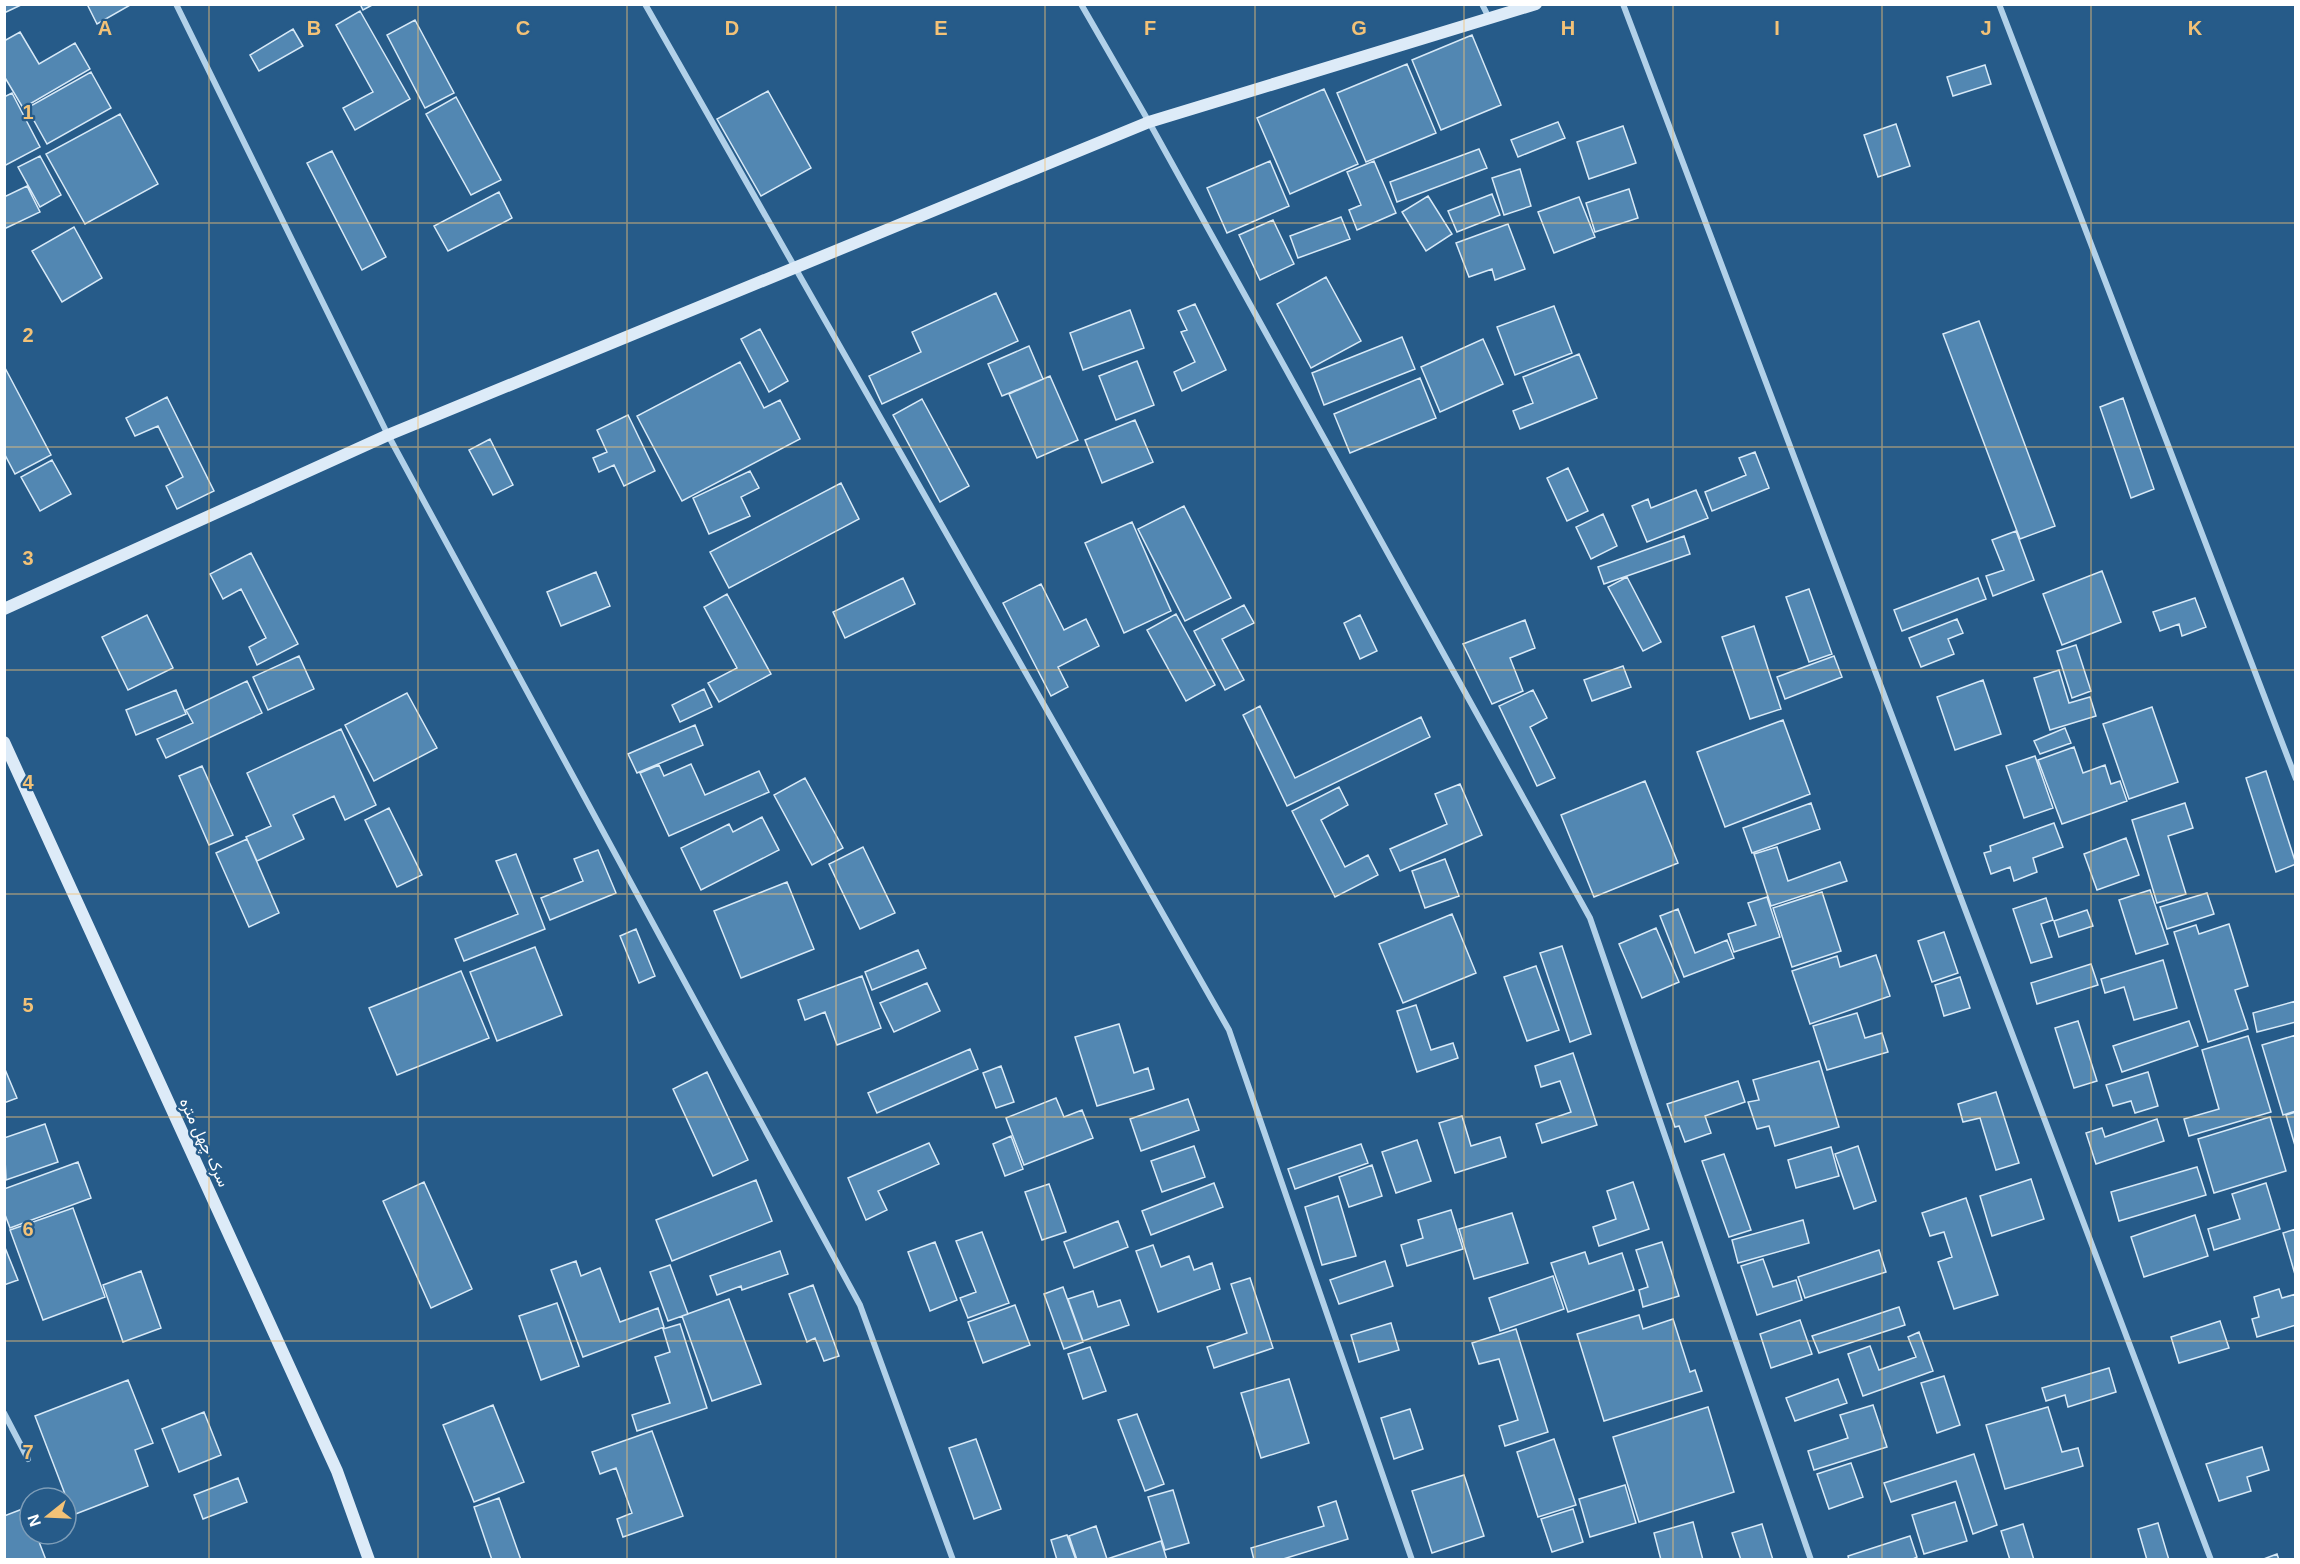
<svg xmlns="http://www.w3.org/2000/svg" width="2300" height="1564" font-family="Arial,Vazirmatn,sans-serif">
  <rect width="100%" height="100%" fill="#265b89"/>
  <path fill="#5287b2" stroke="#d7e9f7" stroke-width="1.5" d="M4,4H21V5L4,13Z
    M87,4H132L97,24Z
    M360,4H374L363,10Z
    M360,11L410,99L355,130L343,108L373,92L336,25Z
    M415,20L454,93L425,108L387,35Z
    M293,29L303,46L259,71L250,55Z
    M20,32L39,64L75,43L90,69L23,108L4,76V41Z
    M1472,35L1501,105L1441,130L1412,60Z
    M1407,64L1436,133L1366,162L1337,93Z
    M1985,65L1991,84L1953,96L1947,77Z
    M91,72L111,108L47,144L27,108Z
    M1324,89L1358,164L1290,194L1257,118Z
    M768,91L811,168L761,196L717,119Z
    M12,93L40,147L4,166V97Z
    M456,97L501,180L471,195L426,114Z
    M120,114L158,184L85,224L46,154Z
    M1558,122L1565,138L1518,157L1511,140Z
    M1896,124L1910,166L1878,177L1864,135Z
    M1623,126L1636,163L1589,179L1577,142Z
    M1479,149L1487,168L1397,202L1390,182Z
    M332,151L386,257L362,270L307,163Z
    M40,156L61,195L40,207L18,167Z
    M1270,161L1289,206L1227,233L1207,188Z
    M1374,161L1396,213L1357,230L1349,210L1361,205L1347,172Z
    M1520,169L1531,206L1504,215L1492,178Z
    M27,186L40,212L4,229V197Z
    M1629,189L1638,218L1595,232L1586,203Z
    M499,192L512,218L448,251L434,226Z
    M1492,194L1500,215L1457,232L1448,211Z
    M1428,196L1452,234L1426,251L1402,212Z
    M1579,197L1595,237L1554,253L1538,212Z
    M1341,217L1350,239L1298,258L1290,236Z
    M1273,220L1294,264L1260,280L1239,235Z
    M1508,224L1525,269L1495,280L1492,269L1469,277L1456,243Z
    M74,227L102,278L62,302L32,251Z
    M1326,277L1361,341L1311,368L1277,304Z
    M996,293L1018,341L882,404L869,376L921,352L912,332Z
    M1195,304L1226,370L1182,391L1174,372L1195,362L1181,332L1187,330L1178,311Z
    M1554,306L1572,353L1515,375L1497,327Z
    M1130,310L1144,348L1083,370L1070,333Z
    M1979,321L2055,526L2020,539L1943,334Z
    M760,329L788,381L769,392L741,339Z
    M1402,337L1415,369L1324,405L1312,373Z
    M1483,339L1503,384L1440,412L1421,367Z
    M1029,346L1043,379L1002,396L988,364Z
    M1579,354L1597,398L1520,429L1513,411L1533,403L1523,377Z
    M1137,361L1154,405L1116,420L1099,376Z
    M740,362L764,408L780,400L800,439L682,501L637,416Z
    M4,366L51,455L15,474L4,453Z
    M1050,376L1078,440L1037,458L1009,394Z
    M1420,378L1436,418L1350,453L1334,414Z
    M167,397L214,491L177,509L166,486L183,477L158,426L135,436L126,418Z
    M2123,398L2154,489L2131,498L2100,407Z
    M922,399L969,486L940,502L893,415Z
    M628,415L655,471L624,486L614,465L599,472L593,458L607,452L597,430Z
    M1135,420L1153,462L1102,483L1085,440Z
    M490,439L513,485L493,495L469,450Z
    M1755,452L1769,488L1712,511L1705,492L1746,475L1739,458Z
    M52,460L71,494L40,511L21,477Z
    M1568,468L1588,511L1567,521L1547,478Z
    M750,471L759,488L741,497L750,516L709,534L693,498Z
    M841,483L859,519L729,588L710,552Z
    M1696,490L1708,518L1647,542L1632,506L1648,499L1651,508Z
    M1184,506L1231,598L1185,621L1138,529Z
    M1603,514L1617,546L1591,559L1576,527Z
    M1132,522L1171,611L1124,633L1085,543Z
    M2016,531L2034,580L1993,596L1986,576L2004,570L1992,540Z
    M1684,536L1690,554L1604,584L1598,567Z
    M251,553L298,644L257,665L249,647L266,638L241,589L223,599L210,574Z
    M2102,571L2121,622L2062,645L2043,594Z
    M596,572L610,606L561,626L547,592Z
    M1627,577L1661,642L1643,651L1608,587Z
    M903,578L915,604L845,638L833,612Z
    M1978,578L1986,599L1902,631L1894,610Z
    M1041,584L1064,630L1086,619L1099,646L1058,667L1068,687L1051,696L1003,603Z
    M1809,589L1832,654L1809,662L1786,597Z
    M727,594L771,674L719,702L708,683L737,668L704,607Z
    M2195,598L2206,627L2182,636L2179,624L2160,631L2153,612Z
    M1244,605L1254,623L1222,639L1244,680L1225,690L1194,631Z
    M1176,614L1215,685L1186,701L1147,630Z
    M147,615L173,668L128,690L102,637Z
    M1360,615L1377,651L1360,659L1344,623Z
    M1957,619L1963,633L1948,639L1954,654L1921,667L1909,638Z
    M1525,620L1535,648L1510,658L1523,691L1492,704L1463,644Z
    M1754,626L1781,709L1750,719L1722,637Z
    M2076,645L2091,691L2072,698L2057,651Z
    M299,656L314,689L268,710L253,677Z
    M1834,656L1842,677L1785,699L1777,677Z
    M1623,666L1631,687L1592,701L1584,680Z
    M2059,670L2069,703L2090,697L2096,716L2050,730L2034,678Z
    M1983,680L2001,734L1955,750L1937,697Z
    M247,681L262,713L166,758L157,739L193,723L186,710Z
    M704,689L712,707L680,722L672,705Z
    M176,690L186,714L136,735L126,710Z
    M1533,690L1547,718L1530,727L1555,778L1537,786L1499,706Z
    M407,693L437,748L374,781L345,725Z
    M1260,706L1295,778L1421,717L1430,737L1287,806L1243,715Z
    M2152,707L2178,782L2129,799L2103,724Z
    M1783,720L1810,794L1725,827L1697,752Z
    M695,725L703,745L637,773L628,754Z
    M2065,728L2071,743L2040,754L2034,741Z
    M341,729L376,805L345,820L334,796L293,815L304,839L257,861L246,837L271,826L247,773Z
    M2074,747L2083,773L2105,765L2111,784L2120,781L2127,801L2062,824L2038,760Z
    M2035,756L2053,808L2024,818L2006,766Z
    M691,764L705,795L759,771L769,792L669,836L640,773L659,765L664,776Z
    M202,766L233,835L209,845L179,776Z
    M2266,771L2296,864L2276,872L2246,778Z
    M805,778L843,848L812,865L774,795Z
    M1645,781L1678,863L1594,897L1561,815Z
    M1460,784L1482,835L1400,871L1390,849L1447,824L1435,794Z
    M1339,787L1348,805L1321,820L1345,867L1368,855L1378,875L1335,897L1292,811Z
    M1811,803L1820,829L1752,853L1743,828Z
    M2185,803L2193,828L2168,836L2186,894L2157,903L2132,820Z
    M389,808L422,875L397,887L365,820Z
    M762,817L779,850L701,890L681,848L729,824L733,832Z
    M2054,823L2063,847L2033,858L2037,872L2014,881L2010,867L1991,874L1984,853L1991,851L1990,846Z
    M2126,838L2139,875L2097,890L2084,854Z
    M247,839L279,913L249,927L216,853Z
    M863,847L895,913L860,929L829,864Z
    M1777,847L1788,881L1840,862L1847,881L1771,906L1754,854Z
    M598,850L616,893L550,920L541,898L583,881L574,859Z
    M516,854L545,929L464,961L455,939L518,914L496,861Z
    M1445,859L1459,896L1425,908L1412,871Z
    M787,882L814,949L741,978L714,911Z
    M2150,890L2168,944L2136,954L2119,900Z
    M1822,892L1841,951L1792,967L1773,908Z
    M2207,893L2214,914L2167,929L2160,907Z
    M1767,897L1780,937L1734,952L1728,934L1756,925L1748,903Z
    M2046,898L2053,920L2041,924L2052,957L2031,963L2013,909Z
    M1678,909L1695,953L1727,940L1734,958L1684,977L1660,916Z
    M2087,910L2093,926L2059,937L2054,921Z
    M1452,914L1476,973L1403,1003L1379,944Z
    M2229,924L2248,986L2235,990L2248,1029L2208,1042L2174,932L2196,925L2199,934Z
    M1656,928L1679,982L1642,998L1619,944Z
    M636,929L655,976L639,983L620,936Z
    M1944,932L1958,973L1932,982L1918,941Z
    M1562,946L1591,1034L1570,1042L1540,953Z
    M535,947L562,1015L497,1041L470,972Z
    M918,950L926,968L872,990L865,972Z
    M1876,955L1890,996L1810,1024L1792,971L1837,956L1840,967Z
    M2163,960L2177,1008L2134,1020L2124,987L2105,993L2101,979Z
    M2091,964L2098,985L2037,1004L2031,983Z
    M1536,966L1559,1030L1527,1041L1504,977Z
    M461,971L489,1038L397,1075L369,1008Z
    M862,976L881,1028L837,1045L825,1012L805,1020L798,1000Z
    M1960,977L1970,1008L1944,1016L1935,985Z
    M927,983L940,1011L894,1032L880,1003Z
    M2296,1001V1022L2257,1032L2253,1013Z
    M1416,1005L1431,1050L1453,1043L1458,1058L1417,1072L1397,1011Z
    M1857,1013L1865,1038L1882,1033L1888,1052L1827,1070L1813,1026Z
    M2078,1021L2097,1081L2074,1088L2055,1028Z
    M2189,1021L2198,1046L2122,1072L2113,1046Z
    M1119,1024L1134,1073L1148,1068L1154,1089L1097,1106L1075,1037Z
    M2296,1035V1111L2283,1115L2262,1045Z
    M2248,1036L2271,1112L2189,1136L2184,1119L2219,1109L2202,1050Z
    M970,1049L978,1069L877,1113L868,1093Z
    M1573,1053L1597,1125L1542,1143L1536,1124L1571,1112L1560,1081L1541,1087L1535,1066Z
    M1819,1061L1839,1127L1775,1146L1769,1126L1757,1129L1748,1102L1759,1100L1753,1080Z
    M1001,1066L1014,1102L996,1108L983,1073Z
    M4,1067L17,1098L4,1103Z
    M707,1072L748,1160L713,1176L673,1089Z
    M2148,1072L2158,1106L2135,1113L2131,1101L2113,1106L2106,1085Z
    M1738,1081L1745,1102L1705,1116L1711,1133L1685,1142L1679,1126L1675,1127L1667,1104Z
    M1996,1092L2019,1163L1996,1170L1980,1118L1963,1122L1958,1104Z
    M1056,1098L1064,1117L1082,1110L1093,1138L1024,1165L1006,1118Z
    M1188,1099L1199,1130L1141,1151L1130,1119Z
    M2296,1112V1149L2286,1115Z
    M1462,1116L1471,1146L1500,1137L1506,1157L1455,1173L1439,1123Z
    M2270,1117L2286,1171L2214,1193L2198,1139Z
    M2157,1119L2164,1141L2096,1164L2086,1133L2102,1128L2105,1137Z
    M45,1124L58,1162L6,1180L4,1138Z
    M1011,1136L1023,1169L1005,1176L993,1144Z
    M1417,1140L1431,1181L1396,1193L1382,1152Z
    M929,1143L939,1164L878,1191L887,1210L866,1220L848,1178Z
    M1361,1144L1368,1163L1295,1189L1288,1169Z
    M1194,1146L1205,1177L1162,1192L1151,1161Z
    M1858,1146L1876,1201L1854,1209L1835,1154Z
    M1831,1147L1839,1176L1796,1188L1788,1160Z
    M1724,1154L1751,1230L1729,1237L1702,1161Z
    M78,1162L91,1198L10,1228L4,1212V1189Z
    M1372,1165L1382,1196L1349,1207L1339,1177Z
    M2197,1167L2206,1195L2119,1221L2111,1192Z
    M2031,1179L2044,1219L1992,1236L1980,1196Z
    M756,1180L772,1221L672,1261L656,1220Z
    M424,1182L472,1289L431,1308L383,1201Z
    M1633,1182L1649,1229L1599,1246L1593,1227L1616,1219L1607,1191Z
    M1214,1183L1223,1207L1151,1235L1142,1211Z
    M2266,1183L2280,1229L2214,1250L2208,1229L2240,1219L2232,1194Z
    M1049,1184L1066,1232L1042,1240L1025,1192Z
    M1338,1196L1356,1256L1322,1265L1305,1207Z
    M1966,1198L1998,1295L1954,1309L1938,1262L1952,1257L1944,1232L1930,1236L1922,1213Z
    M73,1208L105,1297L43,1320L10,1230Z
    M1451,1210L1463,1249L1407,1266L1401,1245L1423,1238L1418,1220Z
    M1512,1213L1528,1263L1474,1279L1459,1229Z
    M2195,1215L2208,1256L2144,1277L2131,1237Z
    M1803,1220L1809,1243L1738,1263L1732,1240Z
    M1118,1221L1128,1247L1074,1268L1064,1242Z
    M2296,1229V1278L2283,1233Z
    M982,1232L1009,1303L968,1318L960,1298L976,1292L956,1241Z
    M935,1242L957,1300L930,1311L908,1252Z
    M1662,1242L1679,1296L1643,1307L1639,1290L1648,1287L1636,1250Z
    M4,1245L18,1280L4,1285Z
    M1153,1245L1161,1267L1189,1256L1194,1270L1212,1263L1220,1289L1158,1312L1136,1251Z
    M1879,1250L1886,1272L1805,1298L1798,1277Z
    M780,1251L788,1274L742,1290L741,1286L717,1295L710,1276Z
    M1585,1252L1589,1264L1622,1253L1634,1290L1568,1312L1551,1263Z
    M1763,1259L1773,1287L1796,1280L1802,1300L1757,1315L1741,1266Z
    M576,1261L581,1276L600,1268L620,1322L658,1308L664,1327L583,1357L551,1270Z
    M1385,1261L1393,1286L1339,1304L1330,1280Z
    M670,1265L688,1314L668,1321L650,1272Z
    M141,1271L161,1328L123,1342L103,1285Z
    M1553,1276L1564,1309L1500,1331L1489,1298Z
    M1250,1278L1273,1348L1214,1368L1207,1347L1247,1333L1231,1284Z
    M813,1285L839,1356L824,1361L815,1338L807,1342L789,1294Z
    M1063,1287L1083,1342L1064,1349L1044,1294Z
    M2279,1289L2282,1298L2296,1294V1325L2257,1337L2252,1319L2259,1317L2254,1297Z
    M1093,1291L1098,1307L1120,1300L1129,1325L1083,1341L1068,1299Z
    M729,1299L761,1384L712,1401L682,1316Z
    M557,1303L579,1366L541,1380L519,1316Z
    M1015,1305L1030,1345L983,1363L968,1322Z
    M1899,1307L1905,1325L1819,1353L1812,1336Z
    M1639,1315L1643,1329L1673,1319L1690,1372L1695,1370L1702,1391L1604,1421L1577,1334Z
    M1800,1320L1812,1354L1771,1368L1760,1334Z
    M2220,1321L2229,1348L2179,1363L2171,1337Z
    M1391,1323L1399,1350L1359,1362L1351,1335Z
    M680,1324L707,1408L637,1431L632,1415L670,1403L655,1357L670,1352L663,1329Z
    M1516,1329L1548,1432L1505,1446L1499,1426L1518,1420L1499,1359L1479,1364L1472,1343Z
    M1919,1332L1933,1371L1863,1396L1848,1354L1870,1346L1879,1370L1916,1357L1908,1337Z
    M1090,1347L1106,1391L1083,1399L1068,1354Z
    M2109,1368L2116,1392L2068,1407L2065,1395L2046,1401L2042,1388Z
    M1944,1376L1960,1425L1937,1433L1921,1383Z
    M1289,1379L1309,1443L1261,1458L1241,1393Z
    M1838,1379L1847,1403L1795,1421L1786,1398Z
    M128,1380L153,1443L135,1450L148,1486L73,1515L35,1416Z
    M493,1405L524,1482L474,1502L443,1425Z
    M1873,1405L1887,1447L1814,1470L1808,1451L1848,1438L1840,1415Z
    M1708,1407L1734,1492L1639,1522L1613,1437Z
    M2048,1407L2062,1452L2078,1448L2083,1466L2005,1489L1986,1425Z
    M1410,1409L1423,1449L1394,1459L1381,1418Z
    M204,1412L221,1455L179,1472L162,1429Z
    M1137,1414L1164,1484L1145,1491L1118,1420Z
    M652,1431L683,1516L623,1537L617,1519L632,1513L616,1468L600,1474L592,1452Z
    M976,1439L1001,1509L974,1519L949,1448Z
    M1554,1439L1576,1505L1538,1517L1517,1452Z
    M2262,1447L2269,1470L2247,1477L2251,1491L2219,1501L2206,1464Z
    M1974,1454L1997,1525L1973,1534L1956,1481L1891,1502L1884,1483Z
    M1851,1463L1863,1497L1829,1509L1817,1474Z
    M1464,1475L1484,1536L1432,1553L1412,1491Z
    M238,1478L247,1502L203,1519L194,1495Z
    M1625,1485L1636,1523L1590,1537L1579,1499Z
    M1173,1490L1189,1543L1165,1550L1148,1497Z
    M499,1498L521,1560H492L474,1507Z
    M1336,1501L1348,1539L1280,1560H1254L1251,1548L1324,1526L1318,1507Z
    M1955,1502L1967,1541L1924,1554L1912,1515Z
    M25,1508L30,1520V1534H36L46,1560H4V1516Z
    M1573,1509L1583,1542L1552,1552L1541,1519Z
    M1693,1522L1703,1560H1661L1654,1533Z
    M2158,1523L2169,1560H2147L2138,1529Z
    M1762,1524L1773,1560H1741L1732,1533Z
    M2023,1524L2034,1560H2010L2001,1531Z
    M1096,1526L1107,1559L1161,1541L1167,1560H1077L1069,1536Z
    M1067,1535L1076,1560H1057L1051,1540Z
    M1910,1536L1917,1557L1911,1560H1849L1848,1556Z
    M2277,1554L2279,1560H2261Z"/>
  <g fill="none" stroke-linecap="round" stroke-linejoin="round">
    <path stroke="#b2d1e9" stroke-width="6" d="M176,4L388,435L860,1305L953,1560
      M645,4L1229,1030L1412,1560
      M1081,4L1149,122L1590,918L1811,1560
      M1482,4L1489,18
      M1623,4L2211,1560
      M1999,4L2296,779
      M4,1413L28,1459"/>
    <path stroke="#ddebf8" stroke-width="12" d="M4,609L388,435L1149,122L1536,4
      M4,742L337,1471L369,1560"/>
  </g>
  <path fill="none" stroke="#f3c277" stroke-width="1.5" stroke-opacity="0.55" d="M209,4V1560M418,4V1560M627,4V1560M836,4V1560M1045,4V1560M1255,4V1560M1464,4V1560M1673,4V1560M1882,4V1560M2091,4V1560M4,223H2296M4,447H2296M4,670H2296M4,894H2296M4,1117H2296M4,1341H2296"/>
  <g text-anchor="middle" stroke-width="4.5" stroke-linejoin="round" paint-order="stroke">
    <g font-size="16" fill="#fff" stroke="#265b89">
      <text transform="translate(205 1142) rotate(65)" y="6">سرک چهل متره</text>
    </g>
  </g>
  <g font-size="20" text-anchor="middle" font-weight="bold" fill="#f3c277" stroke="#265b89" stroke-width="4.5" stroke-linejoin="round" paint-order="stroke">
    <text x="105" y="35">A</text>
    <text x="314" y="35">B</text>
    <text x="523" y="35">C</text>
    <text x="732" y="35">D</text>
    <text x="941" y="35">E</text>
    <text x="1150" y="35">F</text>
    <text x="1359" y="35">G</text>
    <text x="1568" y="35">H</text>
    <text x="1777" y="35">I</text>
    <text x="1986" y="35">J</text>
    <text x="2195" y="35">K</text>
    <text x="28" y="119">1</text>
    <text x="28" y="342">2</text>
    <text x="28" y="565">3</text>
    <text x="28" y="789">4</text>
    <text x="28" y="1012">5</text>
    <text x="28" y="1236">6</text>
    <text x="28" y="1459">7</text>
  </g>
  <rect width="2300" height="1564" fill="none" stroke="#ffffff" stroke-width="12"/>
  <g transform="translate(48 1516) rotate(252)"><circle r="28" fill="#265b89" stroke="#7d9db8" stroke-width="1.5"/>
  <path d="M0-4.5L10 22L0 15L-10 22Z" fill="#f3c277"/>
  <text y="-9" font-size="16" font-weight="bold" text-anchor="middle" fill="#ffffff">N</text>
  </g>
</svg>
